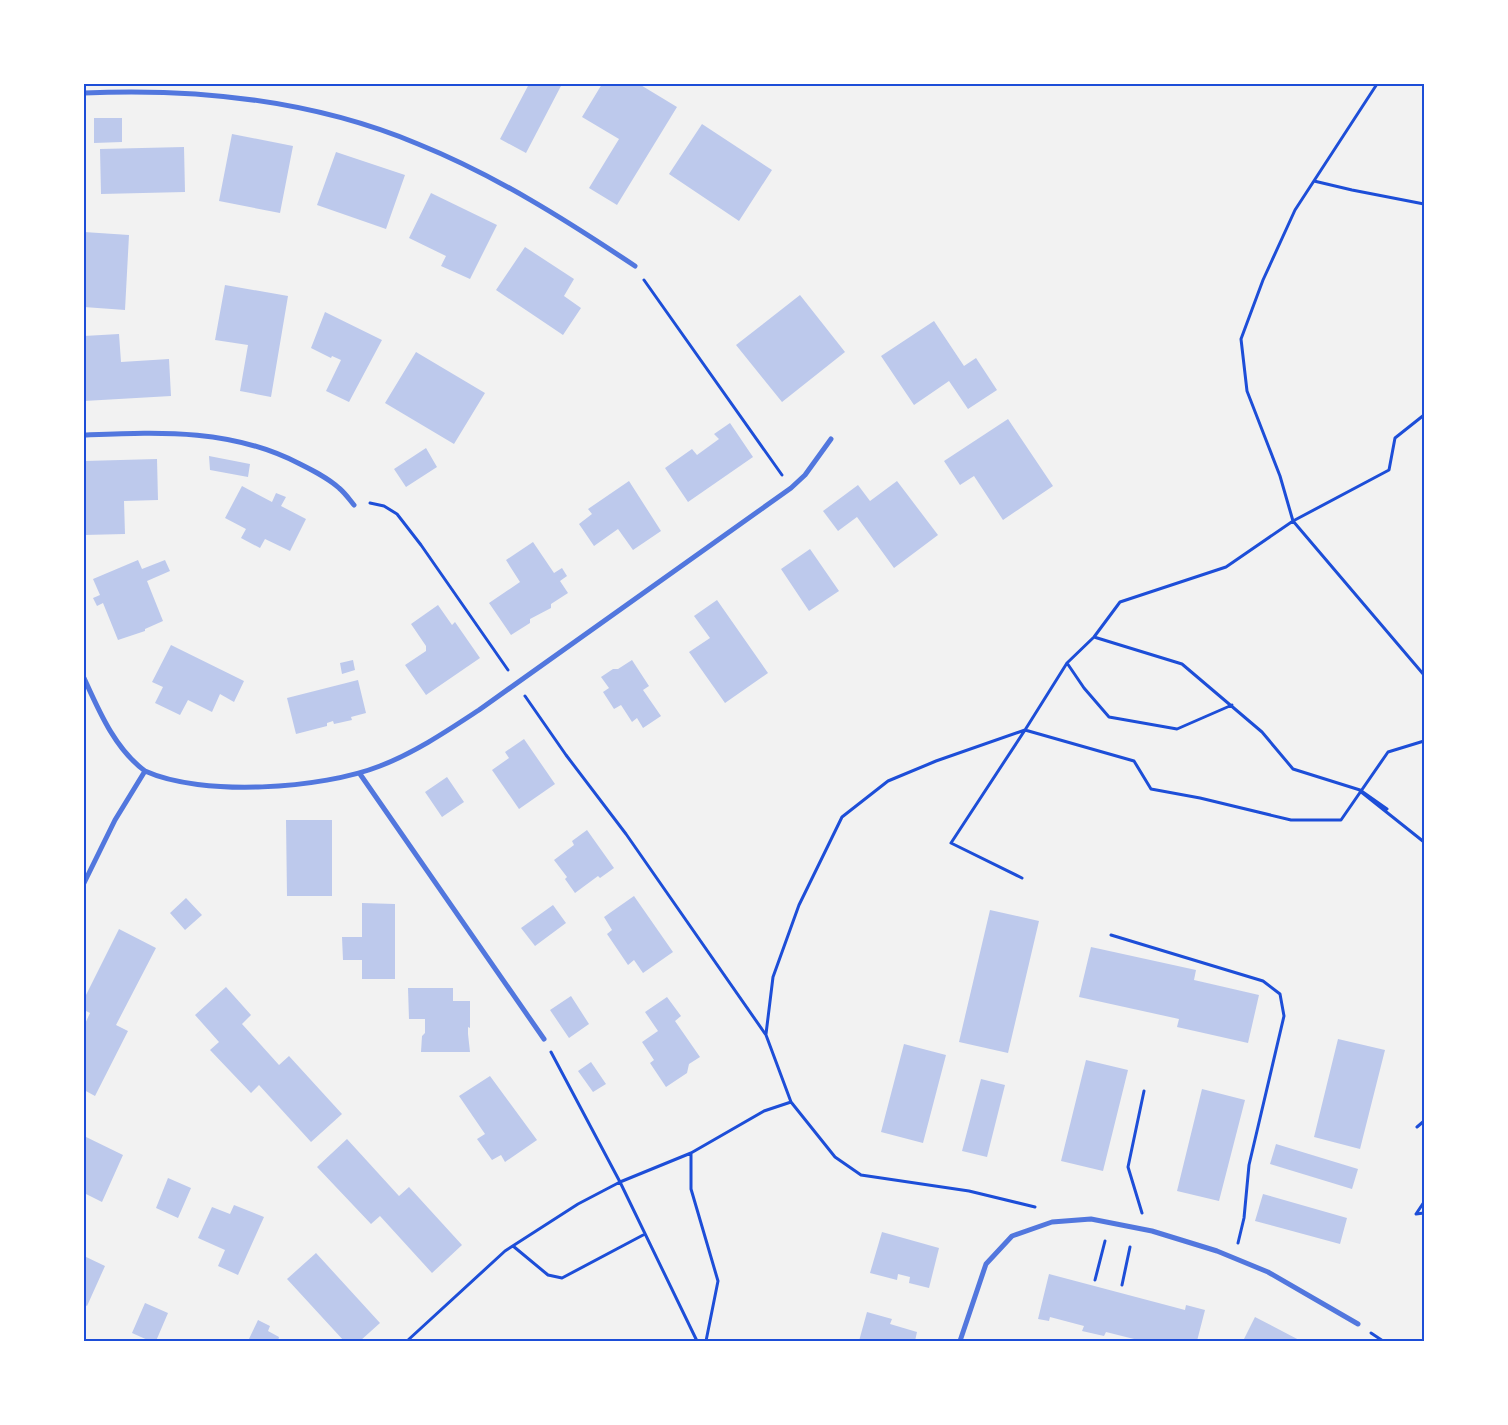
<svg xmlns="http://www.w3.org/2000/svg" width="1508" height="1425" font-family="Overpass,sans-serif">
  <rect width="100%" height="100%" fill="#f2f2f2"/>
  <path fill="#bdc9ec" d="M529,84H562L526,153L500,139Z
    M602,84H639L677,107L617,205L589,188L619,139L582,117Z
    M94,118H122V142L94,143Z
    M702,124L772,170L739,221L669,174Z
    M232,134L293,146L280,213L219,201Z
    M184,147L185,192L101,194L100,149Z
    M336,152L405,175L386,229L317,205Z
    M431,193L497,225L470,279L441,266L446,256L409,238Z
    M84,232L129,235L125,310L84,307Z
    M525,247L574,279L564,296L581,308L563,335L496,290Z
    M225,285L288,296L271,397L240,391L248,345L215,340Z
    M800,295L845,352L782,402L736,345Z
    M325,312L382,340L349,402L326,391L341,360L332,356L331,358L311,348Z
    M934,321L964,366L976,358L997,390L968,409L949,381L914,405L881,356Z
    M119,334L121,362L169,359L171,396L84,401V336Z
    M416,352L485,393L454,444L385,403Z
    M1008,419L1053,486L1003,520L974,476L960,485L944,461Z
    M730,423L753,457L688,502L665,468L692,449L697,455L719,439L714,434Z
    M426,448L437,467L406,487L394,469Z
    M209,456L250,464L248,477L210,470Z
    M157,459L158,500L124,501L125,534L84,535V461Z
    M629,481L661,531L633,550L618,529L594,546L579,524L592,514L588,509Z
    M897,481L938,535L894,568L857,517L838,531L823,511L858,485L870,501Z
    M242,486L272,502L276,493L286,497L281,506L306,519L290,551L265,539L260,548L241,538L246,529L225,518Z
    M533,542L554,573L562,568L567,576L560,581L568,593L551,604V608L530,619V623L511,635L489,603L520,582L506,560Z
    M810,549L839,591L809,611L781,569Z
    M138,560L142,569L165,560L170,571L147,581L163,621L145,629V631L118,640L103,603L97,606L93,598L100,595L93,579Z
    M717,600L768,673L725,703L689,652L710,638L694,616Z
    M438,605L452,625L455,622L480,658L426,695L405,665L426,651V646L411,624Z
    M171,645L244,681L234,702L220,694L212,712L188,700L180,715L155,703L163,687L152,682Z
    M353,660L355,670L342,674L340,663Z
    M632,660L649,686L643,690L661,716L643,728L637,718L632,722L621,705L614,709L603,692L609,688L601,677L613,669H618Z
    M358,680L366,713L351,717L352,720L334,724L333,721L327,723V726L296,734L287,698Z
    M524,739L555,784L519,809L492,770L509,758L505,752Z
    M447,777L464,802L442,817L425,792Z
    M286,820H332V896H287Z
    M587,830L614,868L600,878L598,876L575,893L565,879L567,877L554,860L574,845L572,841Z
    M634,896L673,952L643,973L634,960L628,965L607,934L612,930L604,917Z
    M186,898L202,915L185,930L170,913Z
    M362,903L395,904V979H362V960H343L342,937H362Z
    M553,905L566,923L535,946L521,928Z
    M990,910L1039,921L1008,1053L959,1042Z
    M119,929L156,948L116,1025L128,1031L95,1096L84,1090V1026L90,1013L84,1010V999Z
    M1091,947L1196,970L1194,980L1259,995L1248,1043L1177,1027L1179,1019L1079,997Z
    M226,987L251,1015L242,1024L279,1065L289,1056L342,1114L311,1142L259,1085L251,1093L210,1050L219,1042L195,1015Z
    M408,988H453V1001H470V1028L468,1027V1034L470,1052H421L422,1036L425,1033V1019H409Z
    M571,996L589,1024L569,1038L550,1010Z
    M667,997L681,1016L675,1021L700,1057L689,1064L687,1073L666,1087L650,1063L654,1060L642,1042L658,1031L645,1012Z
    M1338,1039L1385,1050L1360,1149L1314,1137Z
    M904,1044L946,1055L923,1143L881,1132Z
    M1086,1060L1128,1070L1103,1171L1061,1161Z
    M591,1062L606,1084L593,1092L578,1071Z
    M490,1076L537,1140L505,1162L501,1155L492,1160L477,1139L485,1134L459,1096Z
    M981,1079L1005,1085L987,1157L962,1151Z
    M1202,1089L1245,1100L1219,1201L1177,1191Z
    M84,1136L123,1155L102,1202L84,1193Z
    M347,1139L399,1196L409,1187L462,1245L432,1273L380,1216L371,1224L317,1167Z
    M1276,1144L1358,1169L1352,1189L1270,1164Z
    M168,1178L191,1188L178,1218L156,1208Z
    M1263,1194L1347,1218L1340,1244L1255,1221Z
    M234,1205L264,1217L238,1275L218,1266L225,1250L198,1238L212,1207L230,1214Z
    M882,1232L939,1248L929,1288L909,1283L910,1277L898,1274L897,1280L870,1273Z
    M316,1253L380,1323L360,1341H344L287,1279Z
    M84,1256L105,1266L87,1306L84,1304Z
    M1049,1274L1185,1310L1186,1305L1205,1310L1197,1341H1138V1340L1106,1332L1104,1336L1082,1331L1084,1326L1050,1317L1049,1321L1038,1319Z
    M145,1303L168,1313L156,1341H150L132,1333Z
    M867,1312L892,1319L890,1324L917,1332L915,1341H859Z
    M1255,1317L1301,1341H1243Z
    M258,1320L270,1326L268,1331L279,1337L278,1341H248Z"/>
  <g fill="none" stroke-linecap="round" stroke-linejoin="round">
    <path stroke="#1d4ed8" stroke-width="3" d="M1377,84L1295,210L1263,280L1241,339L1247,391L1280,476L1293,521L1424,675
      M1314,181L1352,190L1424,204
      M644,280L782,475
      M370,503L384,506L397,514L421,545L508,670
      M1094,637L1182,664L1262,732L1293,769L1360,790L1387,809L1360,791L1424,842
      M1067,663L1084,688L1109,717L1177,729L1232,705
      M525,696L566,755L626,834L766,1035L791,1102L835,1157L861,1175L969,1191L1035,1207
      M1022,878L951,843L1025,730L1134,761L1151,789L1200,798L1291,820H1341L1388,752L1424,741
      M1111,935L1263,981L1280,994L1284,1016L1249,1165L1244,1218L1238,1243
      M766,1034L773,977L799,905L842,817L888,781L936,761L1025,730L1067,663L1094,637L1120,602L1226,567L1293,521L1389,470L1395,438L1424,415
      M551,1052L620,1182L697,1341
      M1417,1127L1424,1121
      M691,1153V1189L718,1281L706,1341
      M1142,1213L1128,1167L1144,1091
      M1416,1214L1424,1202
      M1416,1214L1424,1213
      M513,1246L548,1275L562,1278L645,1234
      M1095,1280L1105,1241
      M1122,1285L1130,1247
      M1371,1333L1383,1341
      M407,1341L505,1251L578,1204L620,1182L691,1153L764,1111L791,1102"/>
    <path stroke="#5277de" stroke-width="5" d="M84,93C196,88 313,100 418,144C495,175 566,220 635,266
      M84,435C159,432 231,428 300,464C314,471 328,478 339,488C345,493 349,499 354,505
      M84,678C99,711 115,749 145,771L115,820L84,883
      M145,771C202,797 322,789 380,766C416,752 447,731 479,710L791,488L805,475L831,439
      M360,774L544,1039
      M960,1341L986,1264L1012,1236L1052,1222L1091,1219L1152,1231L1217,1251L1268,1272L1358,1324"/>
  </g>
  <rect width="1508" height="1425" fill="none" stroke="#ffffff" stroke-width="170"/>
  <rect x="85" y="85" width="1338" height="1255" fill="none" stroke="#1d4ed8" stroke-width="2"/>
</svg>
